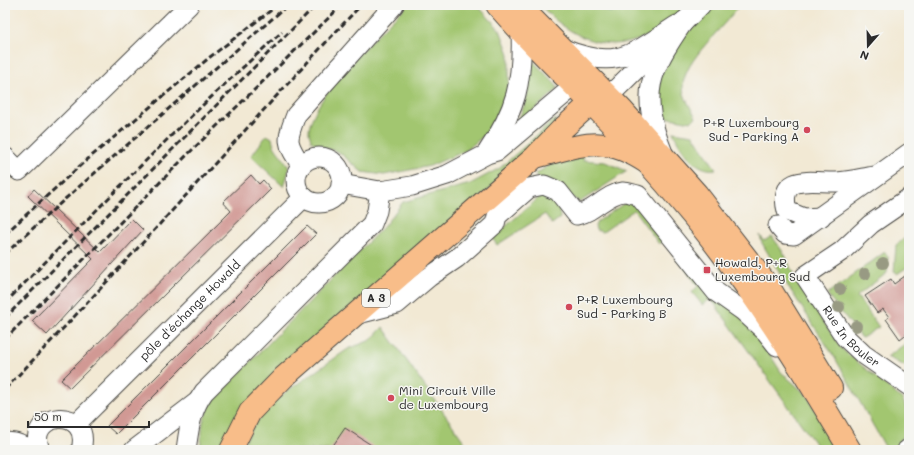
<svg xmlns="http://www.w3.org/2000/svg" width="914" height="455" font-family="Mali,sans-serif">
  <rect width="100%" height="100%" fill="#f6f6f2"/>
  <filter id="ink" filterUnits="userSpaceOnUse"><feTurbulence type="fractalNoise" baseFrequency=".025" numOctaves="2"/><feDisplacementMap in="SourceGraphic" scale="8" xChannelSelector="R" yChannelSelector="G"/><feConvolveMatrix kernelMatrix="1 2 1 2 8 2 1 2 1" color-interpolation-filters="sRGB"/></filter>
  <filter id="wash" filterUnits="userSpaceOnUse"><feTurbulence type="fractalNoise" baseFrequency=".012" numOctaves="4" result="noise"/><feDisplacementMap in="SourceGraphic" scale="16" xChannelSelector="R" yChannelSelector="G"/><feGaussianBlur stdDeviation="0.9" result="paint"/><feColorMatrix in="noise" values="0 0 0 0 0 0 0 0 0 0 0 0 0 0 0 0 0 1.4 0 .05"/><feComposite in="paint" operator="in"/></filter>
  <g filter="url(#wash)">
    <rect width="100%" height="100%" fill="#f2e9d4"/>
    <path fill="#a2c670" stroke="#66784e" d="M408,5H477L500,30L509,54V94L495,127L465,151L430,166L384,175L362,172L339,152L319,146L311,141C311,139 309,135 309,132C309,100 384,27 408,5Z
      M540,5H687C674,16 661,29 645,37C605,55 567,35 540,5Z
      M715,5H739C724,28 684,60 683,86C683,97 691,108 696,117L691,122L665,117L661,119L659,113L660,76L682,38Z
      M528,56L557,86V90L514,127C529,100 530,87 528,56Z
      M555,119L557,123L221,450H200L203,422L211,402L384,226L403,202L470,184L500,168Z
      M673,132L693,135L716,169C696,173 680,148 673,132Z
      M267,135L272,138C273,151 285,156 289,169L284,187L251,156Z
      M584,154L583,160L605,162L627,171L580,202L540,179L536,174L555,161Z
      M548,194L558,203L560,218L552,224L545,214L497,245L492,238L542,195Z
      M631,201L666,239L659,244L634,210L603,232L596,230L595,226L597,222L626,202Z
      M760,235L764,241L772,236L785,255L797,283L842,349L902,399C912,417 909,436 892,450H887L835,358L780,274L762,243Z
      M909,235V266L897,274L894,272L896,245Z
      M672,250L755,331L781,372L808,396L836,450H818L819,449L711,299L702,305L692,292L698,286Z
      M885,252L888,257L887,273L857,296L879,327L862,338L827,294Z
      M383,327L470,450H241L253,426L270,406L287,391L348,349L371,340Z
      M909,341V368L887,357Z"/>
    <path fill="#40aebd" stroke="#366c74" d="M590,5H633L610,12Z"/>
    <g id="blocks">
      <path fill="#d19994" d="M251,175L259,184L263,180L271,189L70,388L61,380L231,211L223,202Z
        M34,189L100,252L132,219L143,230L47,335L32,321L93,259L28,196Z
        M307,226L316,234L116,434L107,426Z
        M909,273V332L900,339L886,319L889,317L883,309L877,313L865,296L891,279L894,284Z
        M345,428L379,450H330Z"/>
    </g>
  </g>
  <g filter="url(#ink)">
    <use href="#blocks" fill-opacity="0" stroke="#494844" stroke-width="1"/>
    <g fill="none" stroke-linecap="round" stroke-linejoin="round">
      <defs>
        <g id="minor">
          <path d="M561,48C617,71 630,55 677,25"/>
          <path d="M609,96L701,5"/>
          <path d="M488,151C516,110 523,82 521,32"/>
          <path d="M663,153C639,93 649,72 684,21"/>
          <path d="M5,157L19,171L189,5"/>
          <circle cx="319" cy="180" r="23"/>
          <path d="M301,165C286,142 286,141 296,115L394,5"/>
          <path d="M341,184L380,191L412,186L447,175L487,154L497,151L574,86"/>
          <path id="s1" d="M909,198L871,224L842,251L805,276L845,337L863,354L909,386"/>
          <path d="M821,217L804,218L787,211C777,172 814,183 837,182C850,181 862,178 874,176"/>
          <path d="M778,226L785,234L794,235L909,153"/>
          <path d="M358,314L397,304L429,277L457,258L495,224L497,216L529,188L544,185L558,191L577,215C594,212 606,194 623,192C628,192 633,194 638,195L716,292L743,311L766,332L777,346"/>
          <path id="s2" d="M76,424L304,197"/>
          <path d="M5,442L15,443L36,450"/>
          <path d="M40,450C24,411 93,405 81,450"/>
          <path d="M134,450L197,402"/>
          <path d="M186,450C189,428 191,410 204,392L372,224L377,211L380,191"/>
          <path d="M907,450L909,449"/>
        </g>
        <path id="major" d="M497,5C526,39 559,70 591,103C626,138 660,176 692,215C752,288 802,369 850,450
          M519,5L623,111L697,194L769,287L831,388"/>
        <path id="highway" d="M535,157C581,146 602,133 646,162
          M231,450L250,412L284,377L535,157L561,130L591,103"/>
      </defs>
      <use href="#minor" stroke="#494844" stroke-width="21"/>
      <use href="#major" stroke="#494844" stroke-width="24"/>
      <use href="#highway" stroke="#494844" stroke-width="24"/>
      <use href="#minor" stroke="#fff" stroke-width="19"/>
      <use href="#major" stroke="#f8bd89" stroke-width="22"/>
      <use href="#highway" stroke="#f8bd89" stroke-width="22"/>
      <path stroke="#2b2b2b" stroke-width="3" stroke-dasharray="6 3" stroke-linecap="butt" d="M5,234L82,164L210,57L278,5
        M5,254L65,199L288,5
        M5,303C96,211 186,117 282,32
        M5,318L316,5
        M5,339L188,154L342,5
        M5,389C127,264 241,132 361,5"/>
    </g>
    <g fill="#989a83">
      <circle cx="883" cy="263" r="6"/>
      <circle cx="865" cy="274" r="6"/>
      <circle cx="840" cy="289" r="6"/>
      <circle cx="839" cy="307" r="6"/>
      <circle cx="856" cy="326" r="6"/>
    </g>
  </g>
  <g fill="#d1495b" stroke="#f6f6f2" stroke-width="1.5">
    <circle cx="807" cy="130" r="4"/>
    <rect x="703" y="266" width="8" height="8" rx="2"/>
    <circle cx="569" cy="307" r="4"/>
    <circle cx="391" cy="398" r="4"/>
  </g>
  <g text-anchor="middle" stroke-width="3" stroke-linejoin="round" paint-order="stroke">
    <rect fill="#f6f6f2" stroke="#686867" stroke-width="1" x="362" y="289" width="28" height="18" rx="3"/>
    <g font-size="11" font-weight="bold" fill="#2b2b2b">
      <text x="376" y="302">A 3</text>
    </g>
    <g font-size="12" fill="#2b2b2b" stroke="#f6f6f2" text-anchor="start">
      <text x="799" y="127" text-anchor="end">P+R Luxembourg<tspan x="799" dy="14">Sud - Parking A</tspan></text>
      <text x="715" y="267">Howald, P+R<tspan x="715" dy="14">Luxembourg Sud</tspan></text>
      <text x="577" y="304">P+R Luxembourg<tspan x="577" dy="14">Sud - Parking B</tspan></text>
      <text x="399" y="395">Mini Circuit Ville<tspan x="399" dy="14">de Luxembourg</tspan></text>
    </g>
    <g font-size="12" fill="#2b2b2b" stroke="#f6f6f2">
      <text dy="4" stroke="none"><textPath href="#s2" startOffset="161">pôle d'échange Howald</textPath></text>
      <text dy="4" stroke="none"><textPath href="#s1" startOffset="207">Rue In Bouler</textPath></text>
    </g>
  </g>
  <rect width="914" height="455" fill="none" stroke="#f6f6f2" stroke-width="20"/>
  <g transform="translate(868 46) rotate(200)" stroke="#f6f6f2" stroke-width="3" paint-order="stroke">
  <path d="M0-3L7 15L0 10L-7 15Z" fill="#2b2b2b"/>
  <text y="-6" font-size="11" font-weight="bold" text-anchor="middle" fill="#2b2b2b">N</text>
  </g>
  <path d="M28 421v6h121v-6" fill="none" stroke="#2b2b2b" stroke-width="2"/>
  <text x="34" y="421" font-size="12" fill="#2b2b2b" stroke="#f6f6f2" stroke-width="3" paint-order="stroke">50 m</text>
</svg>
